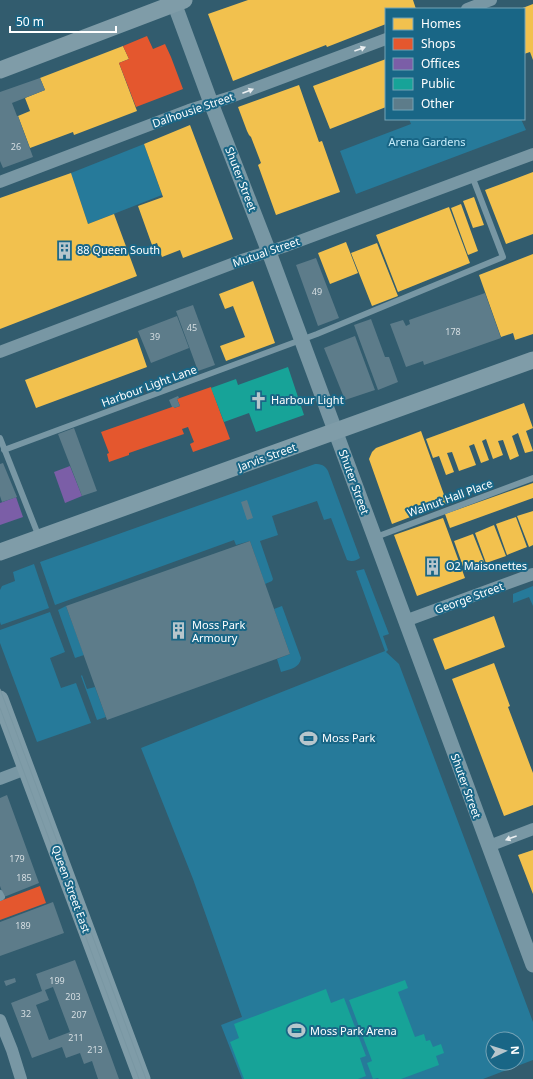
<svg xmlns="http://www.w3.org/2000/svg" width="533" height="1079" font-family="'Noto Sans',sans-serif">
  <rect width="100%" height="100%" fill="#325c6e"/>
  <path fill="#267a9a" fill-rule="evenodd" d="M409,119H521L526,130L356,194L340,151L411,124Z
    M144,144L162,195L88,224L71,173Z
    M315,464C321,464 325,465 328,471L360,558C355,561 353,562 347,560L331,518L324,520L317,501L272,516L278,535L260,541L273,579L272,581L265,584L250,541L236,545L234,540L55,605L40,562Z
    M34,564L49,608L1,625L0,622V590L2,586L15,581L13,572Z
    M364,569L389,634L383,636L388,650L386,652L399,664L533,1022V1060L483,1079H242L221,1025L242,1017L193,879L141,748L385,651L356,571ZM493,1039H517V1063H493Z
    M533,586V606L529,597L513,603V594Z
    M66,606L84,655L75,658L58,610Z
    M282,606L301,658C300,668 290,669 281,672L277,659L290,654L274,609Z
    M50,612L65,652L50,658L61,688L76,683L91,723L37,742L0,643V630Z
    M82,675L87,689L95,687L106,717L97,720L81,676Z"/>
  <path fill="#f2c14e" d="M248,0H413L416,9H386V24L327,47L326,45L233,81L208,14Z
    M533,4V60L530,52L524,54V9H520Z
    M123,46L129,59L119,63L137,111L74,135L73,132L30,148L18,116L30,111L25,98L45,90L40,78Z
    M386,59V107L330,129L313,86Z
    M299,85L319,142L322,141L340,192L276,215L258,165L261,163L251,137L249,135L247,131L238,107Z
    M190,125L233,239L183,258L180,250L162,257L157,243L152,245L138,206L163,197L144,144Z
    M533,172V234L506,244L485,190Z
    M71,173L88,224L114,214L137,276L0,329V198Z
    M474,197L484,225L473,228L463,201Z
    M461,204L478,251L468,255L451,208Z
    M449,207L470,263L398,292L376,235Z
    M346,242L358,273L330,284L318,253Z
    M377,243L398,296L372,306L351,253Z
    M533,254V334L515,340L513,333L501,337L479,275Z
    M253,281L275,343L226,361L220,346L245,337L233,306L225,309L219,294Z
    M137,338L147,367L36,408L25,380Z
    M524,403L533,428L526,431L533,451L525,453L518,433L512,436L519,456L510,460L503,440L498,441L503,455L493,459L486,439L482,441L489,460L481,463L474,444L469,446L476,465L459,471L452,452L447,453L454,472L446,475L439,456L433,458L426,439Z
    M421,431L447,503L392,524L369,459L372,452L376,448Z
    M533,483V498L450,528L445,514Z
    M533,511V545L529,547L517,516Z
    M516,517L527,547L507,555L496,524Z
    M443,518L465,578L417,596L394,535Z
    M494,525L506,556L486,563L475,533Z
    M473,534L485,564L465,572L454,541Z
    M494,616L505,647L445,670L433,639Z
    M494,663L510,706L508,707L533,773V805L504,816L452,679Z
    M533,850V894L518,855Z"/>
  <path fill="#e4572e" d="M147,36L153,49L165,44L171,57L183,89L136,107L119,63L129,59L123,46Z
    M211,387L230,439L193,452L190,444L194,442L188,427L182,429L184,434L129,453V455L109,462L107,454L109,453L101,432L172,407H174V408L180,406L177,399Z
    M40,886L46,903L0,920V901Z"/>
  <path fill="#7b5ea7" d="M70,466L82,496L65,503L54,472Z
    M16,497L23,517L0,525V503Z"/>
  <path fill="#17a398" d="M288,367L304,415L256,432L249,413L224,422L211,388L236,379L238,385Z
    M405,980L408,988L398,992L415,1037L424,1034L426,1041L430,1040L433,1047L441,1044L444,1053L436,1056L439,1065L401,1079H379L378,1078L373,1079L367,1063L372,1061L349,1000Z
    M326,989L331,1003L344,998L366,1056L360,1058L366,1076L358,1079H244L230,1042L239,1038L234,1024Z"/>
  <path fill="#5d7c8a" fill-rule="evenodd" d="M40,78L45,90L12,103L17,116H18L33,157L3,168L0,161V92Z
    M316,258L339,318L318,326L296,265Z
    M485,293L501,338L424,365L423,361L406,367L390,324L403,320L406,326L410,324L409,320Z
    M193,305L215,365L198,371L176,311Z
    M177,316L189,348L151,363L138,331Z
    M371,319L385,357H389L398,382L378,390L354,325Z
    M355,336L375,390L345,400L324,348Z
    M178,396L179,398L177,399L180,406L174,408V407H172L169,400Z
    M74,428L97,491L82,496L58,434Z
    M3,463L17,497L2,502L0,496V464Z
    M247,500L253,518L247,520L241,502Z
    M250,541L290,654L107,720L66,606Z
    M7,795L39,883L4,897L0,886V798Z
    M53,902L64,933L0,956V922Z
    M75,960L110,1054L119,1079H98L92,1061L84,1064L80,1053L66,1058L62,1047L32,1058L11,1003L42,991L36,974ZM53,987L70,1032L49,1040L36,1005L49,1000L45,990Z
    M15,978L16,982L6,986L4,981Z"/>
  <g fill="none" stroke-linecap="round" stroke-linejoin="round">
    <path stroke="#7897a4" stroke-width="6" d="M0,438L39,537
      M4,450L317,334L503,257L472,176
      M376,537L533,478
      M0,893L2,897L0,898"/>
    <path stroke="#7897a4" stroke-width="12" d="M467,9L491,0
      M0,182L189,110L231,97L386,39
      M0,352L242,260L286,246L533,154
      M405,621L533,574
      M0,779L26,769
      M489,846L533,829
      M0,1020L12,1050L21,1079"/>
    <path stroke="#7897a4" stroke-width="15" d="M173,0L211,103L269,252L533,965"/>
    <path stroke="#7f9ca8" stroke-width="17" d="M0,70L184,0
      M0,552L533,360
      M0,699L142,1079"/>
    <path stroke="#7997a3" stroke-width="1" d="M0,689L146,1079
      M0,708L139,1079"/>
  </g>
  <defs><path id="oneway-solid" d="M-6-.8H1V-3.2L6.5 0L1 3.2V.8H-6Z"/></defs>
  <g fill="#ebeff1">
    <use href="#oneway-solid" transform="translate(360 49) rotate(-20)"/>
    <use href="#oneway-solid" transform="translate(248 91) rotate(-21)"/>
    <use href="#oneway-solid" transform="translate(511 838) rotate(160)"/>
  </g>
  <defs>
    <symbol id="building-bare" viewBox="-9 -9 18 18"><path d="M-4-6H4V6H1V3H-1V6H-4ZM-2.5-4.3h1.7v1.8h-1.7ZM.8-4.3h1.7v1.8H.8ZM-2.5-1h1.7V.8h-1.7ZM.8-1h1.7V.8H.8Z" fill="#b7c6cc" stroke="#196686" stroke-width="2.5" paint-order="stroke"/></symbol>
    <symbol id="church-bare" viewBox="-9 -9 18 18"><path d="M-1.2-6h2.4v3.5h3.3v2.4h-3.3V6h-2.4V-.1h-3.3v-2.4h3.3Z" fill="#b7c6cc" stroke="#196686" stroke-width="2.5" paint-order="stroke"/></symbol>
    <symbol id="stadium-bare" viewBox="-9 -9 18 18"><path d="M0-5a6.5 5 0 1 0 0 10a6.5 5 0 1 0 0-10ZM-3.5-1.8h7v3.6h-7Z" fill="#b7c6cc" stroke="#196686" stroke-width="2.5" paint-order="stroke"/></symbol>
  </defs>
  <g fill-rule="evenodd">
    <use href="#building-bare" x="52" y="238" width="25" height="25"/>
    <use href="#church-bare" x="246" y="388" width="25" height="25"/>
    <use href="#building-bare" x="420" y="554" width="25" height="25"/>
    <use href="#building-bare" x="166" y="618" width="25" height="25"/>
    <use href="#stadium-bare" x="296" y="726" width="25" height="25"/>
    <use href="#stadium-bare" x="284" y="1018" width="25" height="25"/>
  </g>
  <g text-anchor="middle" stroke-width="4" stroke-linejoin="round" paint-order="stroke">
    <g font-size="9" fill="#d6dee2">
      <text x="16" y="150">26</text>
      <text x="317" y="295">49</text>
      <text x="192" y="331">45</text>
      <text x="453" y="335">178</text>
      <text x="155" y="340">39</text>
      <text x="17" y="862">179</text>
      <text x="24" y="881">185</text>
      <text x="23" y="929">189</text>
      <text x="57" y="984">199</text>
      <text x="73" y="1000">203</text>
      <text x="26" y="1017">32</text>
      <text x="79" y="1018">207</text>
      <text x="76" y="1041">211</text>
      <text x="95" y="1053">213</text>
    </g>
    <g font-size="11" fill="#fff" stroke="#196686">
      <text transform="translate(193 110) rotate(-19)" y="4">Dalhousie Street</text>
      <text transform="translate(241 179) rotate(69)" y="4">Shuter Street</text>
      <text transform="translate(266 252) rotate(-19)" y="4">Mutual Street</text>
      <text transform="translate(149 386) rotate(-20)" y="4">Harbour Light Lane</text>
      <text transform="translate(267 457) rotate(-20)" y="4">Jarvis Street</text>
      <text transform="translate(354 482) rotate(70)" y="4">Shuter Street</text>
      <text transform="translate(450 498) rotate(-20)" y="4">Walnut Hall Place</text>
      <text transform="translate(469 598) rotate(-20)" y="4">George Street</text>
      <text transform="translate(466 786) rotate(70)" y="4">Shuter Street</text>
      <text transform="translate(71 889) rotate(70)" y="4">Queen Street East</text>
    </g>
    <g font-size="11" fill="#c4ebf9" stroke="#196686">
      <text x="427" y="146">Arena Gardens</text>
    </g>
    <g font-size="11" fill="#fff" stroke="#196686" text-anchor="start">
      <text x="77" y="254">88 Queen South</text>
      <text x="271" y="404">Harbour Light</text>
      <text x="446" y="570">O2 Maisonettes</text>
      <text x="192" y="629">Moss Park<tspan x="192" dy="13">Armoury</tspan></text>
      <text x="322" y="742">Moss Park</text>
      <text x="310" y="1035">Moss Park Arena</text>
    </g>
  </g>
  <rect x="385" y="8" width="140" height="112" fill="#196686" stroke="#75a3b6"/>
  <rect x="393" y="18" width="20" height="12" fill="#f2c14e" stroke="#75a3b6"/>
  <text x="421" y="28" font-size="12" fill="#ffffff">Homes</text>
  <rect x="393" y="38" width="20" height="12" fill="#e4572e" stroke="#75a3b6"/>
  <text x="421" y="48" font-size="12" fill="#ffffff">Shops</text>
  <rect x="393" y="58" width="20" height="12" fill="#7b5ea7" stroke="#75a3b6"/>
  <text x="421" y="68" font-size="12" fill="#ffffff">Offices</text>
  <rect x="393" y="78" width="20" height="12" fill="#17a398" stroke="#75a3b6"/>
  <text x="421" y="88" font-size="12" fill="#ffffff">Public</text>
  <rect x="393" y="98" width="20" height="12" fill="#5d7c8a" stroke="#75a3b6"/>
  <text x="421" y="108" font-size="12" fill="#ffffff">Other</text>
  <g transform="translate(505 1051) rotate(86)"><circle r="19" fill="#196686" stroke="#75a3b6"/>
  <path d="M0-3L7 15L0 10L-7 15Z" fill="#b7c6cc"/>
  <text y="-6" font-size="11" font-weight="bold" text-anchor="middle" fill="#ffffff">N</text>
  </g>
  <path d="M10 26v6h106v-6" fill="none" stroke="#ffffff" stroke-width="2"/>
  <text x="16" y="26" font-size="12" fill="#ffffff" stroke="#196686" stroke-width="3" paint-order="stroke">50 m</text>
</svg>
